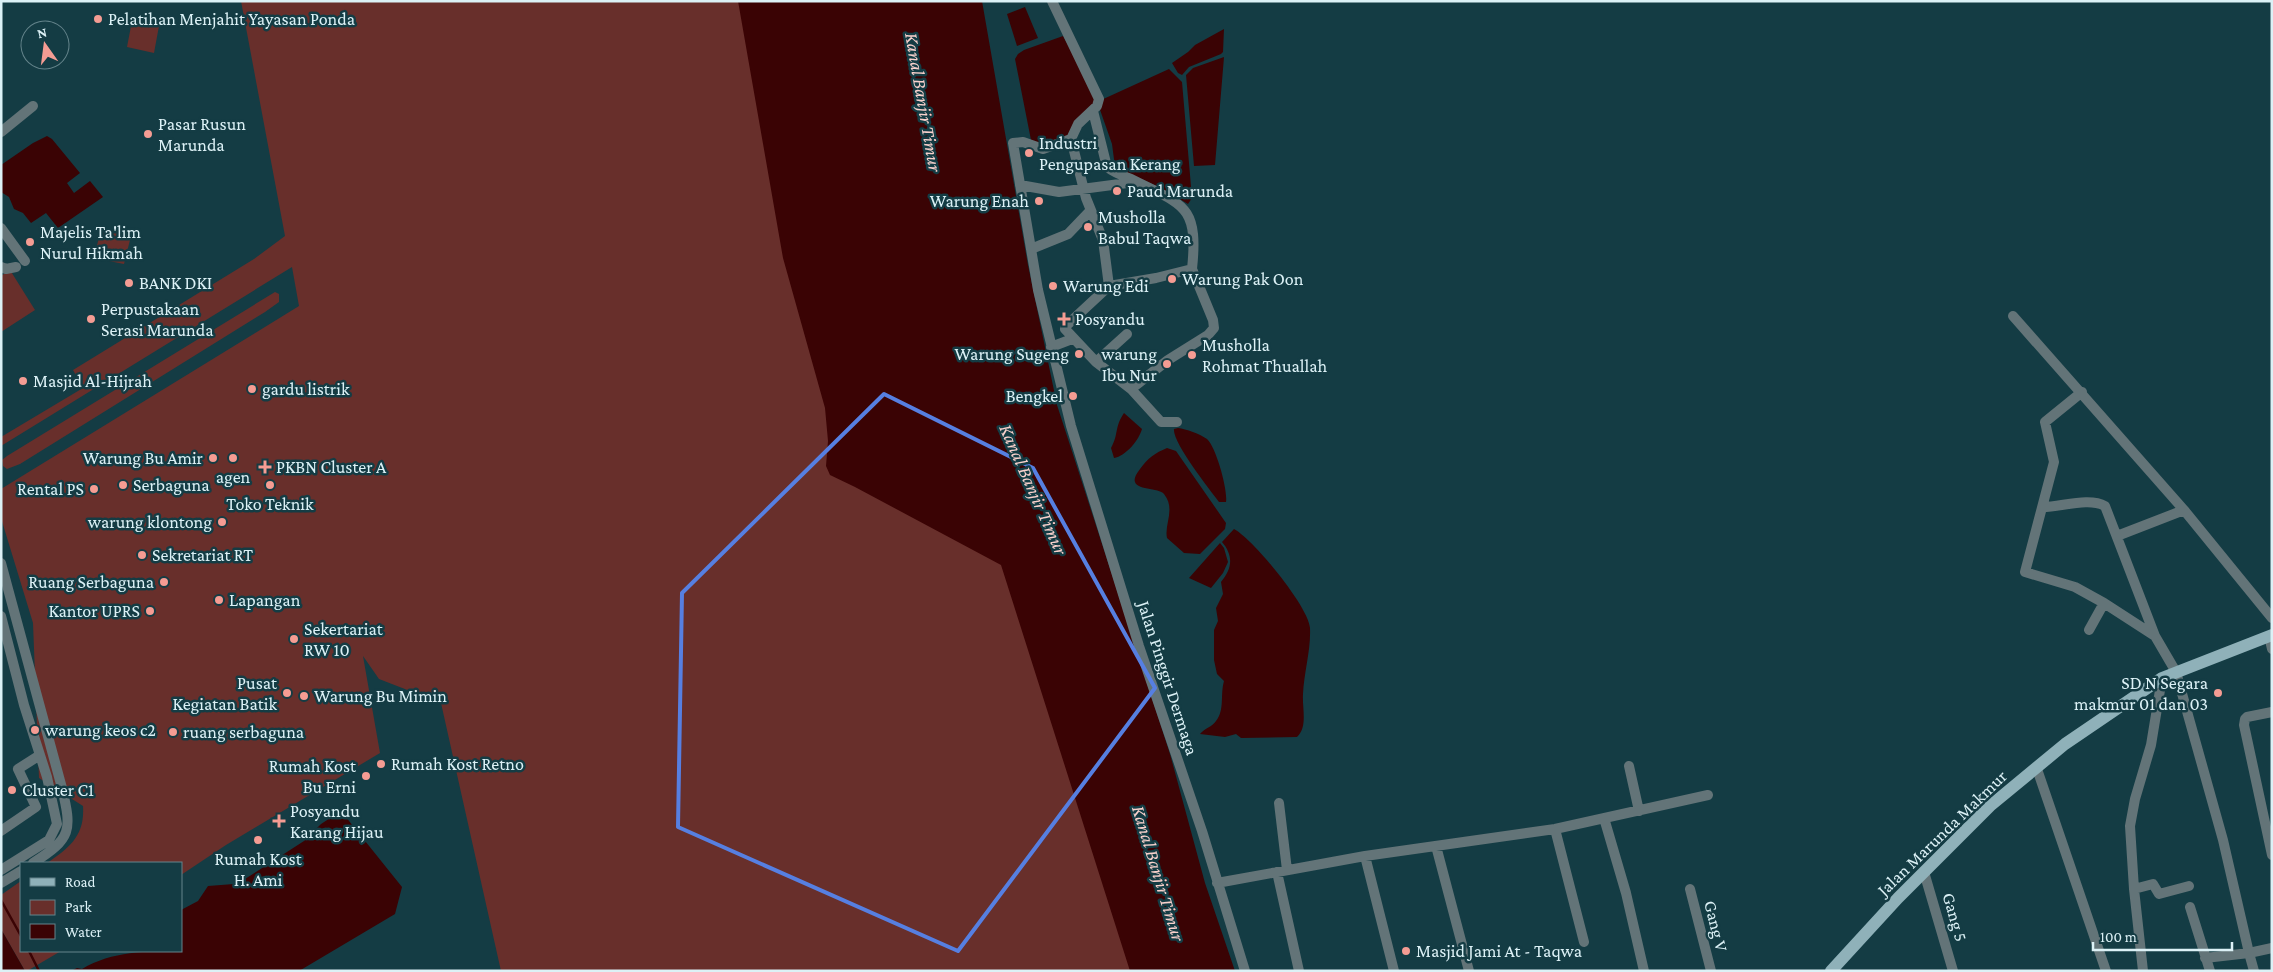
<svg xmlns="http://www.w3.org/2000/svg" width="2273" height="972" font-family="'Crimson Pro',serif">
  <rect width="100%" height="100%" fill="#143c44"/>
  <path fill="#682f2b" d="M241,1H744L1004,558L1136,971H501L441,703L379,679L363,656L380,753L226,845L181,875V863H47C69,848 85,836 83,806L39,778L33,623L1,518V489L299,306L292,267L1,446V437L83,388L73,370L254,259L285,236Z
    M132,21L159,26L154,53L127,47Z
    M101,229L131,236L124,264L94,258Z
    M10,270L35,310L1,332V276Z
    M275,292L279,294V302L265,312L20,464L7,469L3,466L2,460L7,456Z
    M21,881V951H61L27,971H25L1,929V895Z"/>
  <path fill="#3a0304" d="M738,1H982L1028,265L1057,405L1170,754L1205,883L1235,971H1130L1001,565L855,487L830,475L826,466L828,441L825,408L783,258Z
    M1025,7L1038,38L1017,46L1007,14Z
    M1224,29L1223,52L1221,54L1189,67L1182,75L1178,73L1172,63L1188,52L1195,45Z
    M1063,36L1098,99L1069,136L1043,147L1031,140L1015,59L1018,54L1024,50Z
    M1224,57L1215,165L1194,166L1186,75L1193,68Z
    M1169,69L1182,82L1192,198L1188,204L1161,188L1115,167L1112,144L1098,104L1099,101Z
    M47,136L52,139L80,173L67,183L74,193L90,181L103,197L58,228L46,213L31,223L23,213L14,209L9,197L1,192V165L33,143Z
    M1124,413L1142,429C1139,440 1126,456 1114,458L1111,448C1119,434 1114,428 1124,413Z
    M1178,428C1186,429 1200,434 1207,439C1216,447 1228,490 1226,502H1219C1210,490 1172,442 1174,429Z
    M1167,448L1176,451L1226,523L1225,529L1200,554L1184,553L1167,538C1164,524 1176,509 1164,494C1158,486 1121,493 1140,469C1148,458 1155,453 1167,448Z
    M1234,529C1253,539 1309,607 1310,628C1311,650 1304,672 1303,694C1302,708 1308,727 1297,737L1241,738L1236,734L1225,737L1200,734C1205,728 1212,727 1216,721C1225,710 1220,695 1224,681L1217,674L1214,660V630L1218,621L1216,608L1223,594L1221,582C1232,569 1234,556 1222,542Z
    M1220,543L1224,548L1228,562L1223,573L1211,588L1189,578Z
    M341,811L402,887L395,914L299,971H71L77,968L82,969C112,951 147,951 181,951V910L198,901L208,886L234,884L245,879L304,841L321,824Z
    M1,929L25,971H1Z"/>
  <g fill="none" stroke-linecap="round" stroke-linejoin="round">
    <path stroke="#3a0304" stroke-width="2.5" d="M1,900L21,936
      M29,951L39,971"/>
    <path stroke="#637478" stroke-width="10" d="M1052,1L1099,99L1097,106L1078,124L1071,139L1086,198L1103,240L1109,286L1156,278L1192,269L1213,320L1214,328L1208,335L1168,360L1131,389
      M1093,111L1107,167C1113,172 1123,176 1131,179C1182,205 1199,203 1192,269
      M1,132L33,106
      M1071,139L1043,149L1023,142L1013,143L1038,290L1071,426L1139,646L1202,831L1245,971
      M1020,185L1059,192L1135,182
      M1,228L25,261
      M1031,249L1068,234L1091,210
      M1,267L6,269L16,267
      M2013,316L2184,510L2272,618
      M1127,334L1096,362L1131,389L1161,422H1177
      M1051,347L1072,339
      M1096,362L1065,329L1067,325L1109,286
      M2082,392L2045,422L2054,462L2025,572L2075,587L2104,603L2155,636
      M2043,507C2061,507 2089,497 2105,506L2155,636L2176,672L2223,840L2249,953L2272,948
      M2117,536L2184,510
      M1,563L62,788C72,831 72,838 33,863
      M1,616L24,705L47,777L57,824L49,840L1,870
      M2089,630L2104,603
      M2269,636L2272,649
      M2272,712L2247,717L2245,719L2244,725L2272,855
      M1629,766L1639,811
      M2037,769L2106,971
      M1279,803L1287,870
      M1604,818L1626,893L1644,971
      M1555,829L1584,942
      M1,831L36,807L18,769L40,755
      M1436,846L1469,971
      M1365,856L1394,971
      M1277,872L1299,971
      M1924,872L1953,971
      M1,883L21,871
      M1217,883L1365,856L1555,829L1708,795
      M1690,889L1711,971
      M2134,889L2153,884L2159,894L2189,886
      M2190,907L2210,971
      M2205,958L2249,953L2254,971
      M2143,971L2134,889L2130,826L2135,799L2151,745L2162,678"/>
    <path stroke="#8fb1b9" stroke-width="12" d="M1831,971L1898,898L1990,806L2065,744L2162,678L2272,635"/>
  </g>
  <path fill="none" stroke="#567fe1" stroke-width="4" stroke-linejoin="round" d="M884,394L1033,468L1155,688L958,951L678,827L682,593Z"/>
  <g fill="#f59c93" stroke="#143c44" stroke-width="2">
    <circle cx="98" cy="19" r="5"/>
    <circle cx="148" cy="134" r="5"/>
    <circle cx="1029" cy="153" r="5"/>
    <circle cx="1117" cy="191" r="5"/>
    <circle cx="1039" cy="201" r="5"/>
    <circle cx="1088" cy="227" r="5"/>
    <circle cx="30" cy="242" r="5"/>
    <circle cx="1172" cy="279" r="5"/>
    <circle cx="129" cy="283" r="5"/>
    <circle cx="1053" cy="286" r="5"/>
    <circle cx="91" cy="319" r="5"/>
    <path d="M1061.5 311.5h5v5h5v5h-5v5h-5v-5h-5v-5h5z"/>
    <circle cx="1079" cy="354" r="5"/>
    <circle cx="1192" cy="355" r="5"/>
    <circle cx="1167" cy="364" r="5"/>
    <circle cx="23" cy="381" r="5"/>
    <circle cx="252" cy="389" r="5"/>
    <circle cx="1073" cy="396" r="5"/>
    <circle cx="213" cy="458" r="5"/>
    <circle cx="233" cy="458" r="5"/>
    <path d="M262.5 459.5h5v5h5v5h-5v5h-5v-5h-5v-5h5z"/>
    <circle cx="123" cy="485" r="5"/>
    <circle cx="270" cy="485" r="5"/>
    <circle cx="94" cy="489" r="5"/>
    <circle cx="222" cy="522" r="5"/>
    <circle cx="142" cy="555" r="5"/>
    <circle cx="164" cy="582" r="5"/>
    <circle cx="219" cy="600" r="5"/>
    <circle cx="150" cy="611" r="5"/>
    <circle cx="294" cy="639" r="5"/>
    <circle cx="287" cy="693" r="5"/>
    <circle cx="2218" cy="693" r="5"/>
    <circle cx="304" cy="696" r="5"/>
    <circle cx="35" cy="730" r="5"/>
    <circle cx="173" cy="732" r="5"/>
    <circle cx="381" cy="764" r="5"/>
    <circle cx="366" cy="776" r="5"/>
    <circle cx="12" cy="790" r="5"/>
    <path d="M276.5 813.5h5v5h5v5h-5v5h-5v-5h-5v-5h5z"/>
    <circle cx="258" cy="840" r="5"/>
    <circle cx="1406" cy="951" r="5"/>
  </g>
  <g text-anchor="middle" stroke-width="5" stroke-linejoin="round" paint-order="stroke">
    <g font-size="18" fill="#dcf1f6" stroke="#143c44" text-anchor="start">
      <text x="108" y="25">Pelatihan Menjahit Yayasan Ponda</text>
      <text x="158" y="130">Pasar Rusun<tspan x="158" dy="21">Marunda</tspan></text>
      <text x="1039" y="149">Industri<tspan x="1039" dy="21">Pengupasan Kerang</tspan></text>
      <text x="1127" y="197">Paud Marunda</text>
      <text x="1029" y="207" text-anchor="end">Warung Enah</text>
      <text x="1098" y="223">Musholla<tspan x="1098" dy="21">Babul Taqwa</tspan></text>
      <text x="40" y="238">Majelis Ta'lim<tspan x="40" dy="21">Nurul Hikmah</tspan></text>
      <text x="1182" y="285">Warung Pak Oon</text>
      <text x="139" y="289">BANK DKI</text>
      <text x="1063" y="292">Warung Edi</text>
      <text x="101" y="315">Perpustakaan<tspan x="101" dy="21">Serasi Marunda</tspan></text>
      <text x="1075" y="325">Posyandu</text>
      <text x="1202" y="351">Musholla<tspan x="1202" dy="21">Rohmat Thuallah</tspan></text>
      <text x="1069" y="360" text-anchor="end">Warung Sugeng</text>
      <text x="1157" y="360" text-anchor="end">warung<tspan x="1157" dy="21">Ibu Nur</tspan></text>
      <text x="33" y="387">Masjid Al-Hijrah</text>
      <text x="262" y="395">gardu listrik</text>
      <text x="1063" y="402" text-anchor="end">Bengkel</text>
      <text x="203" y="464" text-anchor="end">Warung Bu Amir</text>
      <text x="276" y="473">PKBN Cluster A</text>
      <text x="233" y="483" text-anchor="middle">agen</text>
      <text x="133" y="491">Serbaguna</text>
      <text x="84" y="495" text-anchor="end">Rental PS</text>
      <text x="270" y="510" text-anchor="middle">Toko Teknik</text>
      <text x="212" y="528" text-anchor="end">warung klontong</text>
      <text x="152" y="561">Sekretariat RT</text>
      <text x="154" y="588" text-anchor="end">Ruang Serbaguna</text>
      <text x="229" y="606">Lapangan</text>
      <text x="140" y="617" text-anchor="end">Kantor UPRS</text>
      <text x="304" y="635">Sekertariat<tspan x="304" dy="21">RW 10</tspan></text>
      <text x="277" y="689" text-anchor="end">Pusat<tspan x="277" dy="21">Kegiatan Batik</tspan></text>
      <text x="2208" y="689" text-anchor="end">SD N Segara<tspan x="2208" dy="21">makmur 01 dan 03</tspan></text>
      <text x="314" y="702">Warung Bu Mimin</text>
      <text x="45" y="736">warung keos c2</text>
      <text x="183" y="738">ruang serbaguna</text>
      <text x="391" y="770">Rumah Kost Retno</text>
      <text x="356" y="772" text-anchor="end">Rumah Kost<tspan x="356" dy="21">Bu Erni</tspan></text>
      <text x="22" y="796">Cluster C1</text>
      <text x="290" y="817">Posyandu<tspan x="290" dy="21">Karang Hijau</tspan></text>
      <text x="258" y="865" text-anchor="middle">Rumah Kost<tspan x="258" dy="21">H. Ami</tspan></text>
      <text x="1416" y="957">Masjid Jami At - Taqwa</text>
    </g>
    <g font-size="18" fill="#dcf1f6" stroke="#143c44">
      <text transform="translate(1168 678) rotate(72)" y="6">Jalan Pinggir Dermaga</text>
      <text transform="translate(1942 833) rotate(-44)" y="6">Jalan Marunda Makmur</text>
      <text transform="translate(1955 917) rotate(74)" y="6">Gang 5</text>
      <text transform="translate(1716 926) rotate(76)" y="6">Gang V</text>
    </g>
    <g font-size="19" font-style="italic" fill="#f9d1cc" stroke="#143c44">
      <text transform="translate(924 102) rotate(80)" y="7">Kanal Banjir Timur</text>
      <text transform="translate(1034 489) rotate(66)" y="7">Kanal Banjir Timur</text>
      <text transform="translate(1159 873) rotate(73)" y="7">Kanal Banjir Timur</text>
    </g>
  </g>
  <rect width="2273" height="972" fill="none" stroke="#dcf1f6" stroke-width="5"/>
  <rect x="20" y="862" width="162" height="90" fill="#143c44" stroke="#64848b"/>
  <rect x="30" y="878" width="25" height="8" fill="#8fb1b9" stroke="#64848b"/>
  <text x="65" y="887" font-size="15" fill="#dcf1f6">Road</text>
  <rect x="30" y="900" width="25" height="15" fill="#682f2b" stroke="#64848b"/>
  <text x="65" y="912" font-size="15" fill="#dcf1f6">Park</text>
  <rect x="30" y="924" width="25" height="15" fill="#3a0304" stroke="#64848b"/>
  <text x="65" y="937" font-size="15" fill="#dcf1f6">Water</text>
  <g transform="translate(45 45) rotate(346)"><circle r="24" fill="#143c44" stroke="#64848b"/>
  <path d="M0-4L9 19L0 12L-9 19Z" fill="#f59c93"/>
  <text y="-8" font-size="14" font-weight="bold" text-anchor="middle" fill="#dcf1f6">N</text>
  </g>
  <path d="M2093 942v8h139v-8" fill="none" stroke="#dcf1f6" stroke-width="2.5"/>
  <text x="2100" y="942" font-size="15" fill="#dcf1f6" stroke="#143c44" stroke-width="4" paint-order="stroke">100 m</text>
</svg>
